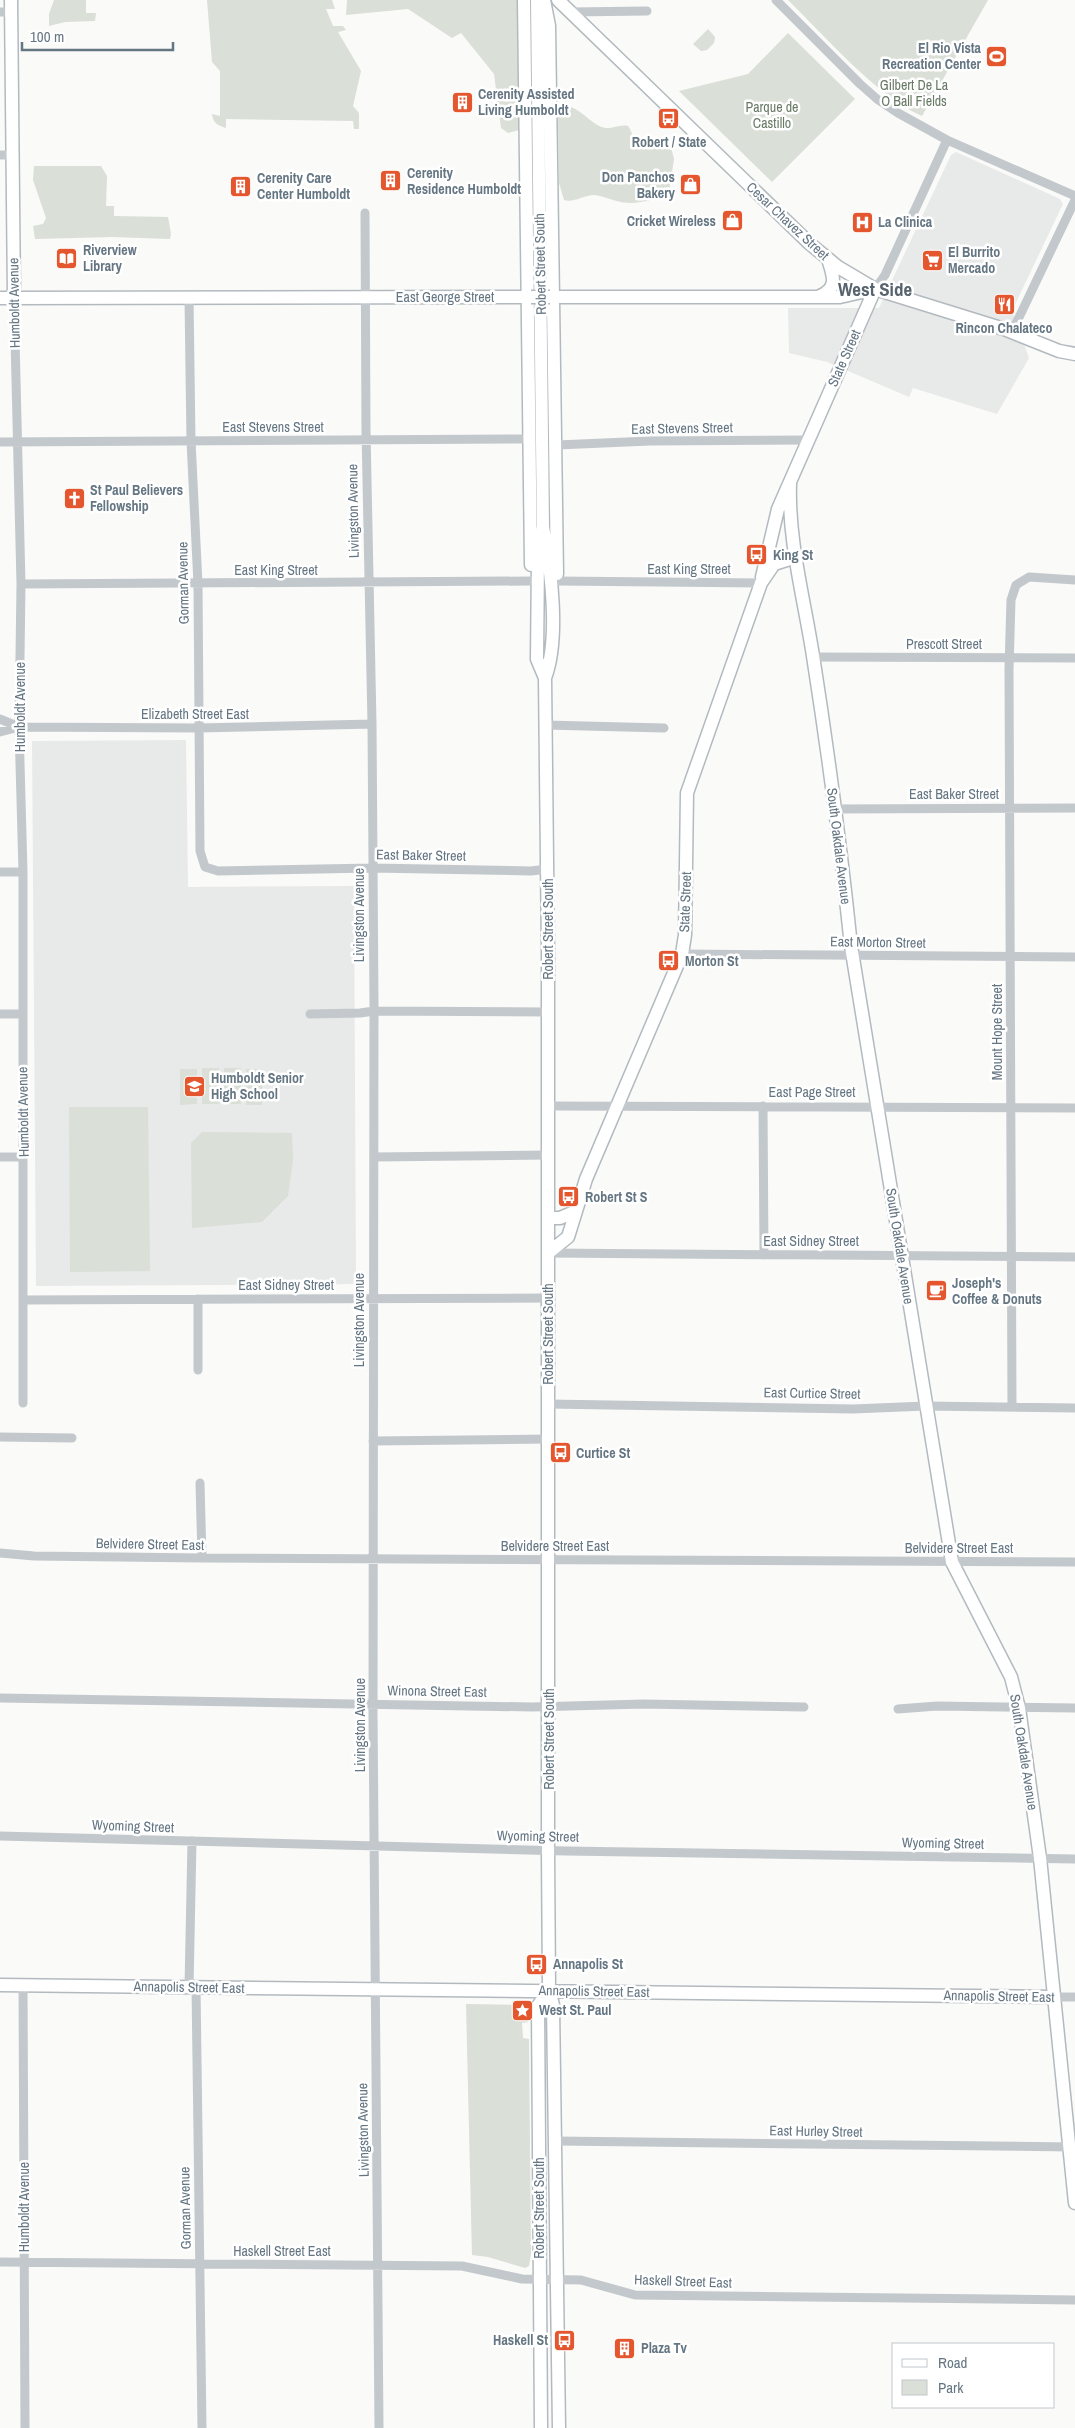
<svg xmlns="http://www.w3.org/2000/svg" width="1075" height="2428" font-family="'Archivo Narrow',sans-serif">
  <rect width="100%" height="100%" fill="#fafaf8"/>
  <path fill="#e8e9e9" d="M956,152L1060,199L1063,204L1012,311L1029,358L997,414L913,388L909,397L827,362L789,353L788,308H879L951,155Z
    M186,740L188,887L354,886L356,1284L36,1286L32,741Z"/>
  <path fill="#dadfd7" d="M54,0H86V13H96L95,21L65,22L49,26V14Z
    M207,0H332L335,9H326L333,26H343L346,30L338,32L361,71L353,106L359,113V129H354L353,121L226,119V128C217,125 213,123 212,114L220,116V71L212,62Z
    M347,0H517L519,130L508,133L501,128L494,74L461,33L452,38L408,9L346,15Z
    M788,0H988L922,116C875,95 826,37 788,0Z
    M708,29L715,37L714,43L707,50L701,51L693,44Z
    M788,33L855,99L772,182L679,91L748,74Z
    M571,107C584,112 592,125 605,128C613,129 620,124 628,126C632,131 632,137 636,141C642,148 661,141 671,147L674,159L669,192C660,200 633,205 621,202C611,200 604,196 594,195C584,195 574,203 564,200L559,183L558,117L561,111Z
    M34,166H101L107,176L106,206H114V216L168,217L171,234L170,239L112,237L35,239L33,226L43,224L46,218L33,180Z
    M202,1068H219V1104H202Z
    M224,1068H241V1104H224Z
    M180,1069H197V1104L180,1105Z
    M246,1069H262V1105H246Z
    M69,1107H148L150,1271L70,1272Z
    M202,1132L292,1133L293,1160L288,1196L262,1222L192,1228L191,1143Z
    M466,2004L519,2005L526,2009L528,2022L522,2023L523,2038L529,2039L531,2254L529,2266L525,2268L488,2257L472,2255Z"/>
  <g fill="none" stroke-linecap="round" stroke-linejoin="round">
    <defs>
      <path id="secondary" d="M11,0L14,298
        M524,0L531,565
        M537,0L543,527L538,558L537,659L545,678
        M544,0L549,26L557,574
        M558,0L809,243L838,267L875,289L1004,329L1059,351L1075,354
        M820,296C839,288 833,275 828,259
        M550,297H840L875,289
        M0,298L531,297
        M790,483C788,541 804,598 813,656C828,752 841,849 851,946L952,1562L1011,1677L1019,1708L1040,1858L1075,2203
        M543,527C551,569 560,638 545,678L548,953V1850L549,1990L553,2005L559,2428
        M762,577L778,509L875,289
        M548,1218H560L574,1212
        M548,1253L568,1237L586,1179L682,954L685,935L687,793L761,583L774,564L796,557
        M0,1985L1054,1997
        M541,2428L538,2006L549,1990"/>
    </defs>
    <use href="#secondary" stroke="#b3babf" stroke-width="15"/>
    <path stroke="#c3c8cc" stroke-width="9" d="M776,0L860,84L877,99L898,113L947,140L1075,196
      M0,12H10
      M570,12L647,11
      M0,155H12
      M365,213L366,431L372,724L374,1004L373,1714L379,2428
      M875,289L885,275L947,140
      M14,298L21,584L19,727L23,872V1403
      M189,298L191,441L198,584L200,851L205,867L218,871L372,868L531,871L547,869
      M1012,332L1075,200
      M0,442L529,439
      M557,445L650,441L807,440
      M557,581L761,583
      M21,584L531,581
      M813,657L1075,658
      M0,719L19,727
      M545,725L664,728
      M0,732L19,727L198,728L372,724
      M834,809L1075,808
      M0,872H23
      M682,954L1075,957
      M0,1014H22
      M310,1014L360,1013L374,1011L547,1012
      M548,1106L1075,1108
      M763,1106L764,1255
      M0,1157H23
      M374,1157L548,1155
      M548,1253L1075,1257
      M198,1299V1370
      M24,1300L548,1298
      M548,1404L853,1409L926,1406L1075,1408
      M1012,1407L1009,669L1011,600L1016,585L1029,577L1075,580
      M0,1437L72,1438
      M373,1441L549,1439
      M200,1483L202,1558
      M0,1553L34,1556L202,1558L1075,1562
      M0,1698L532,1707L644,1704L804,1707
      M898,1709L937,1706L1075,1708
      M0,1836L566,1851L1075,1859
      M23,1985L25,2428
      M189,1987L192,1841
      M196,1987L202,2428
      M1054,1997H1075
      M556,2141L1073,2147
      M0,2262L462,2266L522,2279L581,2280L635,2295L1075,2300"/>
    <use href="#secondary" stroke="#fff" stroke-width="12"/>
    <defs>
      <path id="secondary-bridge" d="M531,297H550"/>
    </defs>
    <use href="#secondary-bridge" stroke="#b3babf" stroke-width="15" stroke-linecap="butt"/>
    <use href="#secondary-bridge" stroke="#fff" stroke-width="12"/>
  </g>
  <defs>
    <symbol id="stadium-square" viewBox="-11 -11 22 22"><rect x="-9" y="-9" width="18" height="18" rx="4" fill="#e4572e" stroke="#fff"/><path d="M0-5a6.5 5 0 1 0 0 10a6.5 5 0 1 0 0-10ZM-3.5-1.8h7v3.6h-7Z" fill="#fff"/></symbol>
    <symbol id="building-square" viewBox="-11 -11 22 22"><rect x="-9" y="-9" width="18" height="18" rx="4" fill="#e4572e" stroke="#fff"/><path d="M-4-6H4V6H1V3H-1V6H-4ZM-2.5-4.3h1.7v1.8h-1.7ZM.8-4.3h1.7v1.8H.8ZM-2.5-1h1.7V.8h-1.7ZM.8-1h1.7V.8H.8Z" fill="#fff"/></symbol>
    <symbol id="bus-square" viewBox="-11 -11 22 22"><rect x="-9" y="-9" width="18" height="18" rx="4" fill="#e4572e" stroke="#fff"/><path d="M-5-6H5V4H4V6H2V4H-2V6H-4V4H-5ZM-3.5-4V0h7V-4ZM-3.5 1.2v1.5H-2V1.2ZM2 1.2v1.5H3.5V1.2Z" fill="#fff"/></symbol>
    <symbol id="shop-square" viewBox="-11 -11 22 22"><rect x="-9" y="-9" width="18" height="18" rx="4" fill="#e4572e" stroke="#fff"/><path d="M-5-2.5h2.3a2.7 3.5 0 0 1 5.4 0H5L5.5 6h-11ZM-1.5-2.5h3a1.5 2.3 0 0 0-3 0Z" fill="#fff"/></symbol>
    <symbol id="hospital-square" viewBox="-11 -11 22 22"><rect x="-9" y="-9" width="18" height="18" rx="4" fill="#e4572e" stroke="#fff"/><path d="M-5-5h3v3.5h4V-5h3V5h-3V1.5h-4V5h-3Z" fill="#fff"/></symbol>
    <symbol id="library-square" viewBox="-11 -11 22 22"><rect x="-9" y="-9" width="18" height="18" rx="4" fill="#e4572e" stroke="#fff"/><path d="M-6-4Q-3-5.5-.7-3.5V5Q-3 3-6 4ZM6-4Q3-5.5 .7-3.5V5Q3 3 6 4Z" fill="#fff"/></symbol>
    <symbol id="supermarket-square" viewBox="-11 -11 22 22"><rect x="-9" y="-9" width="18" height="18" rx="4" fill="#e4572e" stroke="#fff"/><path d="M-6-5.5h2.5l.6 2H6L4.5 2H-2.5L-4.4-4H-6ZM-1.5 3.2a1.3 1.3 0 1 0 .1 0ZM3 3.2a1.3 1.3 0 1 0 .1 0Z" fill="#fff"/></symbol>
    <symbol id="restaurant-square" viewBox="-11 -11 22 22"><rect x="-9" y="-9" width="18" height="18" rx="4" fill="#e4572e" stroke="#fff"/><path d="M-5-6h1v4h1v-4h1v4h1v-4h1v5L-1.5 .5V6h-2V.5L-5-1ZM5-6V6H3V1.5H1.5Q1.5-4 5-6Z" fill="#fff"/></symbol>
    <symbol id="church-square" viewBox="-11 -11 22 22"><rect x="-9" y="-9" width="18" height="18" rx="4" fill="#e4572e" stroke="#fff"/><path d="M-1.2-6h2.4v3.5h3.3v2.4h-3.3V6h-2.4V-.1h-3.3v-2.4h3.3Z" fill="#fff"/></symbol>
    <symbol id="school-square" viewBox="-11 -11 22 22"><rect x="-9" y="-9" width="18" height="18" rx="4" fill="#e4572e" stroke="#fff"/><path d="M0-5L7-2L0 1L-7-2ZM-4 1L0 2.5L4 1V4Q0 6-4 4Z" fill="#fff"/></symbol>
    <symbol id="cafe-square" viewBox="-11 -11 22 22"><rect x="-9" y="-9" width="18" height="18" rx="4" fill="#e4572e" stroke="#fff"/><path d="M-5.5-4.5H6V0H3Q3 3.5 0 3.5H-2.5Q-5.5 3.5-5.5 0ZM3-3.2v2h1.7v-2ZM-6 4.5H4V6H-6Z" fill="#fff"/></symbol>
    <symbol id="sight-square" viewBox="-11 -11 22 22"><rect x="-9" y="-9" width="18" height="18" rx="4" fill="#e4572e" stroke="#fff"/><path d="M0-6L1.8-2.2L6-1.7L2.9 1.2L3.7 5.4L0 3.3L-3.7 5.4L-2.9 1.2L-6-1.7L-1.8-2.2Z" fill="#fff"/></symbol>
  </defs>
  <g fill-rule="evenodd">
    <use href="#stadium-square" x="984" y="44" width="25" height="25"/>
    <use href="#building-square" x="450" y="90" width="25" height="25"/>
    <use href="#bus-square" x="656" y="106" width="25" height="25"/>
    <use href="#building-square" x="378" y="168" width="25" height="25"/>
    <use href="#shop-square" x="678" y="172" width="25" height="25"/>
    <use href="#building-square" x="228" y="174" width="25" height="25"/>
    <use href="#shop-square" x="720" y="208" width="25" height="25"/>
    <use href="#hospital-square" x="850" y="210" width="25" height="25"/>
    <use href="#library-square" x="54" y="246" width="25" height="25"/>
    <use href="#supermarket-square" x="920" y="248" width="25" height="25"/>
    <use href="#restaurant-square" x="992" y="292" width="25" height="25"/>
    <use href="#church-square" x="62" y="486" width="25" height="25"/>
    <use href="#bus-square" x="744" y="542" width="25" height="25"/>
    <use href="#bus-square" x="656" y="948" width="25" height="25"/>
    <use href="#school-square" x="182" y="1074" width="25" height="25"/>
    <use href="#bus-square" x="556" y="1184" width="25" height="25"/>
    <use href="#cafe-square" x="924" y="1278" width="25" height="25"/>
    <use href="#bus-square" x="548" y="1440" width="25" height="25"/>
    <use href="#bus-square" x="524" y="1952" width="25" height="25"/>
    <use href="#sight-square" x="510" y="1998" width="25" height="25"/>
    <use href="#bus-square" x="552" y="2328" width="25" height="25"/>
    <use href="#building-square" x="612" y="2336" width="25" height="25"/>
  </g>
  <g text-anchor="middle" stroke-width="5" stroke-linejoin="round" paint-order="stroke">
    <g font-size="14" font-weight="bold" fill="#657683" stroke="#fff" text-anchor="start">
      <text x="981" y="53" text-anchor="end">El Rio Vista<tspan x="981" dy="16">Recreation Center</tspan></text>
      <text x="478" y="99">Cerenity Assisted<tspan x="478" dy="16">Living Humboldt</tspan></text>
      <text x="669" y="147" text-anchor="middle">Robert / State</text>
      <text x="407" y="178">Cerenity<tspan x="407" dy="16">Residence Humboldt</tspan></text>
      <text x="675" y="182" text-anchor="end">Don Panchos<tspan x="675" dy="16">Bakery</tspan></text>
      <text x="257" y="183">Cerenity Care<tspan x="257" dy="16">Center Humboldt</tspan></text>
      <text x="716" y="226" text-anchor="end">Cricket Wireless</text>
      <text x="878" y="227">La Clinica</text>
      <text x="83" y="255">Riverview<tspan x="83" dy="16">Library</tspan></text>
      <text x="948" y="257">El Burrito<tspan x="948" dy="16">Mercado</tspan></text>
      <text x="1004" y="333" text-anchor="middle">Rincon Chalateco</text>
      <text x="90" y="495">St Paul Believers<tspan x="90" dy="16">Fellowship</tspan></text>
      <text x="773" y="560">King St</text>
      <text x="685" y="966">Morton St</text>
      <text x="211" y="1083">Humboldt Senior<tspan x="211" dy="16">High School</tspan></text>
      <text x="585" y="1202">Robert St S</text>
      <text x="952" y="1288">Joseph's<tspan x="952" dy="16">Coffee &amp; Donuts</tspan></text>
      <text x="576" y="1458">Curtice St</text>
      <text x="553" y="1969">Annapolis St</text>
      <text x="539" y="2015">West St. Paul</text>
      <text x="548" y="2345" text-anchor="end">Haskell St</text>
      <text x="641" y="2353">Plaza Tv</text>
    </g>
    <g font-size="14" fill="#687a64" stroke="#fff">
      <text x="914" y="90">Gilbert De La<tspan x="914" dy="16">O Ball Fields</tspan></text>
      <text x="772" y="112">Parque de<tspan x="772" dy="16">Castillo</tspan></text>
    </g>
    <g font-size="14" fill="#657683" stroke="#fff">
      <text transform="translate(788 221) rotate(43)" y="5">Cesar Chavez Street</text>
      <text transform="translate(540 264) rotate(-91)" y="5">Robert Street South</text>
      <text x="445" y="302">East George Street</text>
      <text transform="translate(14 303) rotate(-91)" y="5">Humboldt Avenue</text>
      <text transform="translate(844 358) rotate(-66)" y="5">State Street</text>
      <text x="273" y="432">East Stevens Street</text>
      <text transform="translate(682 428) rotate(-1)" y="5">East Stevens Street</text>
      <text transform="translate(353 511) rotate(-91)" y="5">Livingston Avenue</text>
      <text x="689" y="574">East King Street</text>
      <text x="276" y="575">East King Street</text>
      <text transform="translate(183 583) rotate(-91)" y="5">Gorman Avenue</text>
      <text x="944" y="649">Prescott Street</text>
      <text transform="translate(20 707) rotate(-90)" y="5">Humboldt Avenue</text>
      <text x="195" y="719">Elizabeth Street East</text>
      <text x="954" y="799">East Baker Street</text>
      <text transform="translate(839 846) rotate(83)" y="5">South Oakdale Avenue</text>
      <text transform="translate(421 855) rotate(1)" y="5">East Baker Street</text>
      <text transform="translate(685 902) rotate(-88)" y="5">State Street</text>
      <text transform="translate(359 915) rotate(-90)" y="5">Livingston Avenue</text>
      <text transform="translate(548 929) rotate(-90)" y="5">Robert Street South</text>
      <text transform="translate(878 942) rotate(1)" y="5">East Morton Street</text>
      <text transform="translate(997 1032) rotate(-90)" y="5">Mount Hope Street</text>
      <text x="812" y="1097">East Page Street</text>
      <text transform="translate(23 1112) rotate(-91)" y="5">Humboldt Avenue</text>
      <text x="811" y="1246">East Sidney Street</text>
      <text transform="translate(900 1246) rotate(81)" y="5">South Oakdale Avenue</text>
      <text x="286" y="1290">East Sidney Street</text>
      <text transform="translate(359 1320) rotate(-90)" y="5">Livingston Avenue</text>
      <text transform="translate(548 1334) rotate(-90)" y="5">Robert Street South</text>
      <text transform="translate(812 1393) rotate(1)" y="5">East Curtice Street</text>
      <text transform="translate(150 1544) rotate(1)" y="5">Belvidere Street East</text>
      <text x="555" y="1551">Belvidere Street East</text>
      <text x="959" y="1553">Belvidere Street East</text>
      <text transform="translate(437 1691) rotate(1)" y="5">Winona Street East</text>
      <text transform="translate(360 1725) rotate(-90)" y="5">Livingston Avenue</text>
      <text transform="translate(549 1739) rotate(-90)" y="5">Robert Street South</text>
      <text transform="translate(1024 1752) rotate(81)" y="5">South Oakdale Avenue</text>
      <text transform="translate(133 1826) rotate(2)" y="5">Wyoming Street</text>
      <text transform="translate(538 1836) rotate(1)" y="5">Wyoming Street</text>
      <text transform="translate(943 1843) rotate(1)" y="5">Wyoming Street</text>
      <text transform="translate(189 1987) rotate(1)" y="5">Annapolis Street East</text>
      <text transform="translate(594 1991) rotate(1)" y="5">Annapolis Street East</text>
      <text transform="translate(999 1996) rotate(1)" y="5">Annapolis Street East</text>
      <text transform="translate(363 2130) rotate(-91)" y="5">Livingston Avenue</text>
      <text transform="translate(816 2131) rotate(1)" y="5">East Hurley Street</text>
      <text transform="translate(24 2207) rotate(-90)" y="5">Humboldt Avenue</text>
      <text transform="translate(185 2208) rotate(-91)" y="5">Gorman Avenue</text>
      <text transform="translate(539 2208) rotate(-90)" y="5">Robert Street South</text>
      <text x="282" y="2256">Haskell Street East</text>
      <text transform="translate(683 2281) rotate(2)" y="5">Haskell Street East</text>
    </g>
    <g font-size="19" font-weight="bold" fill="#57646e" stroke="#fff">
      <text x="875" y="296">West Side</text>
    </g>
  </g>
  <rect x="892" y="2343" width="162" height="65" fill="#ffffff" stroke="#c1c8cd"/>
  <rect x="902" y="2359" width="25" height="8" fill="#ffffff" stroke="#c1c8cd"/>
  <text x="938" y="2368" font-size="15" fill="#657683">Road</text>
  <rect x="902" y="2380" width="25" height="15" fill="#dadfd7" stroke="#c1c8cd"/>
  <text x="938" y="2393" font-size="15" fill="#657683">Park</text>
  <path d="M22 42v8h151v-8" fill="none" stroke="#657683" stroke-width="2.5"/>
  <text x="30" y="42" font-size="15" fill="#657683" stroke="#ffffff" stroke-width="4" paint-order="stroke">100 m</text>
</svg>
